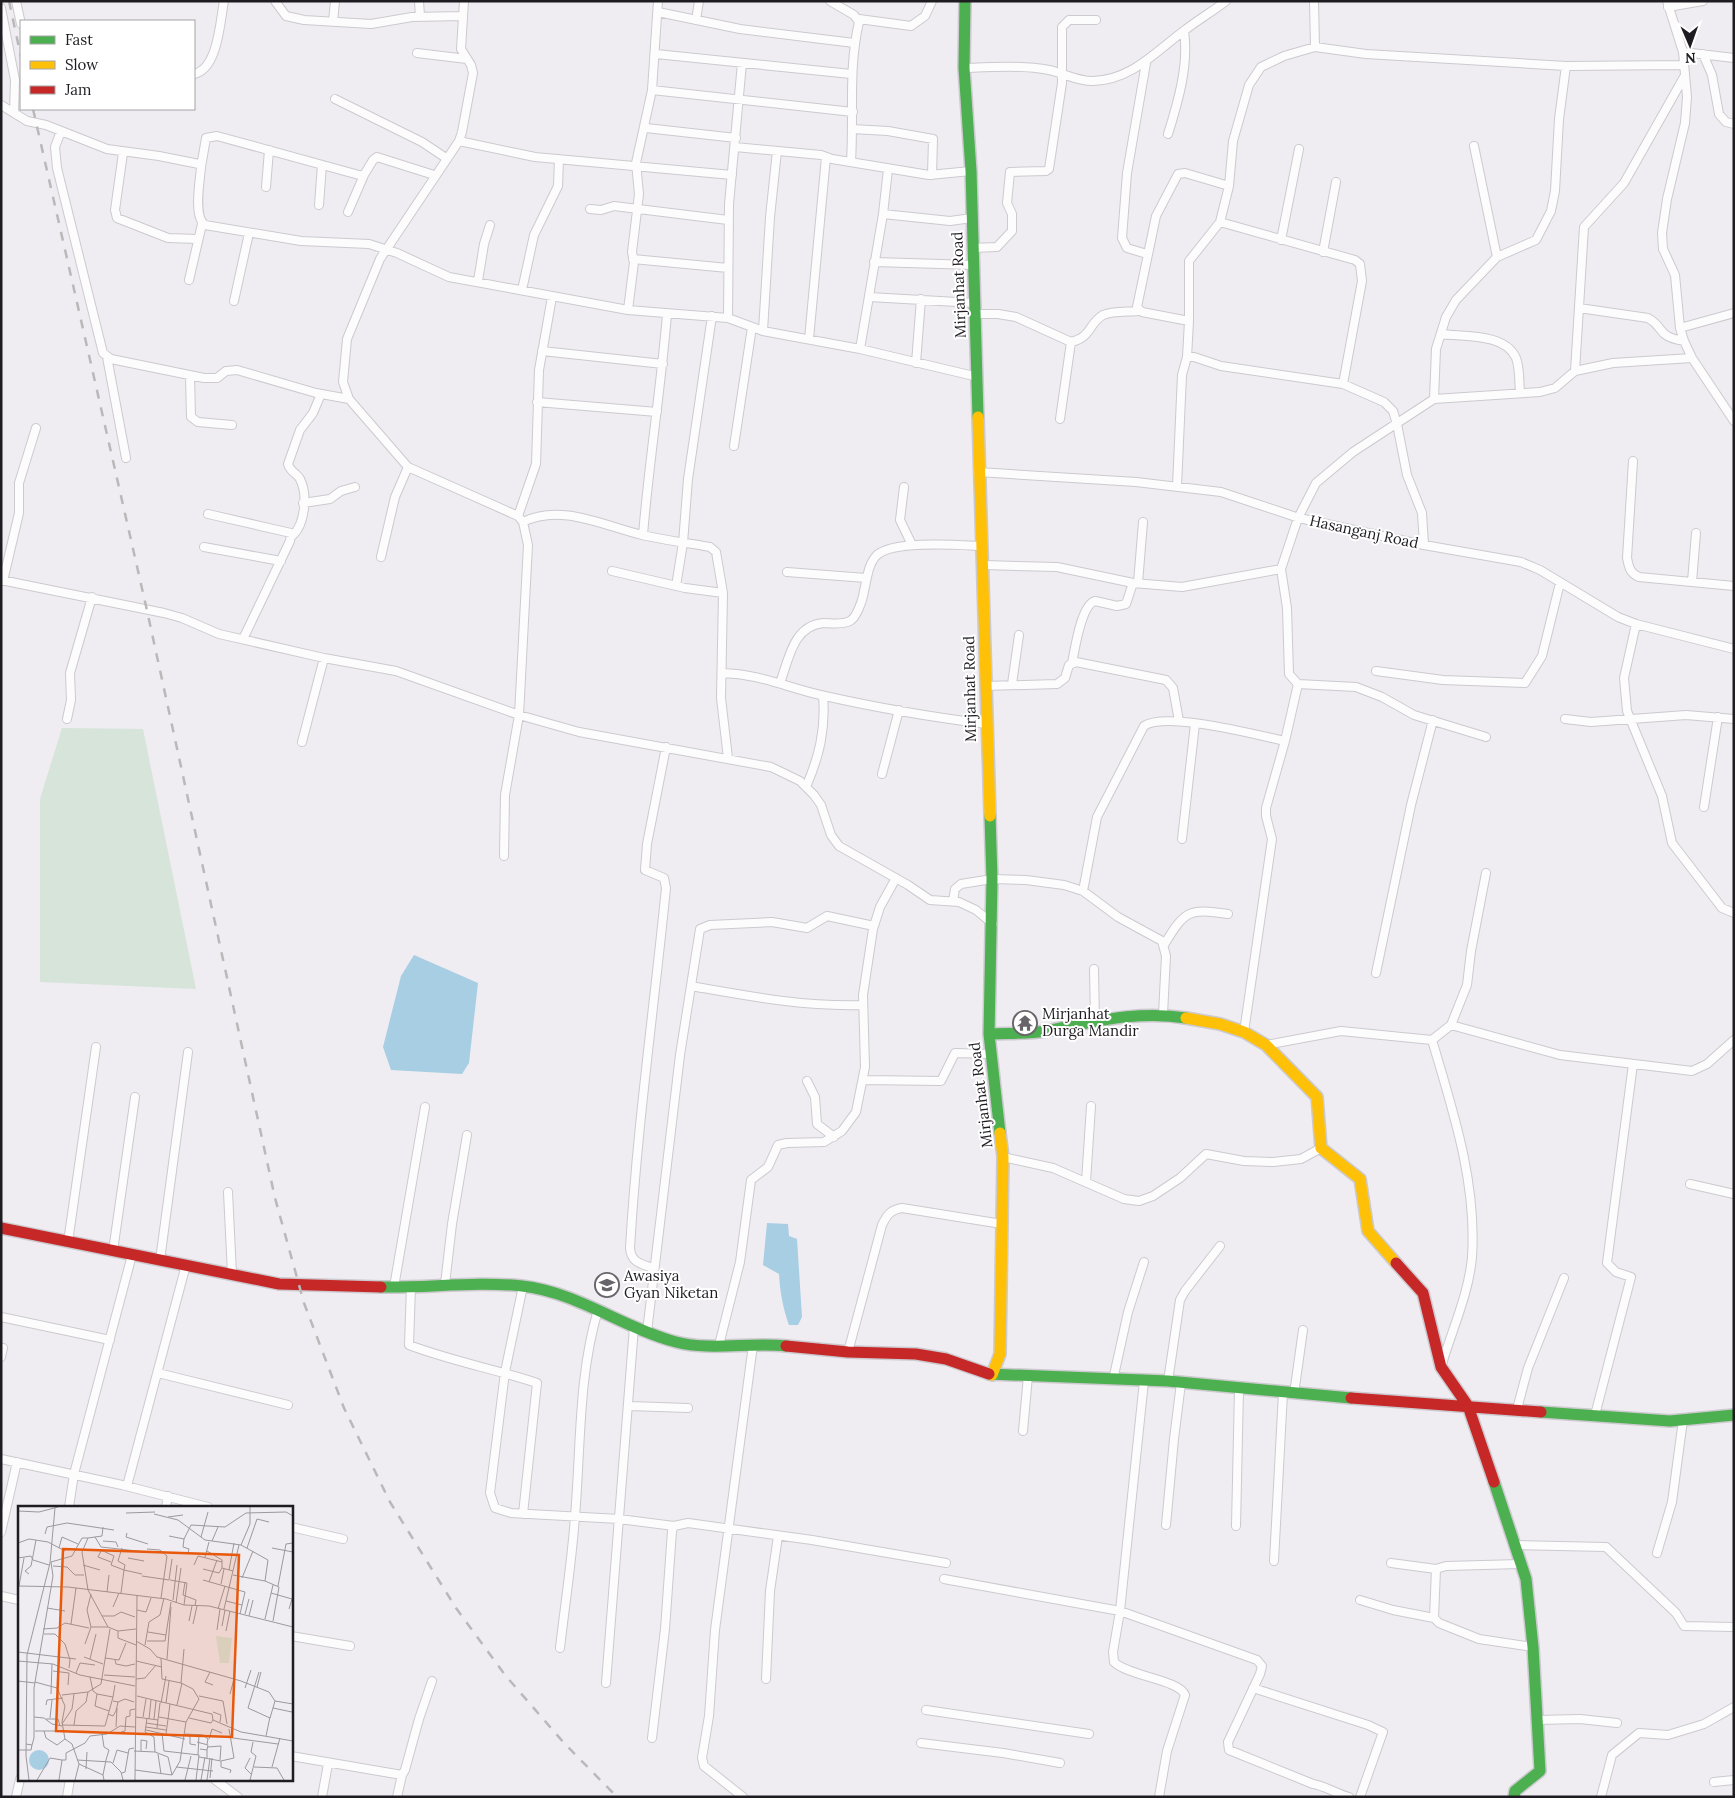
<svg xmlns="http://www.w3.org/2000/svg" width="1735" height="1798" font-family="Lora,serif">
  <rect width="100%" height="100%" fill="#efecf2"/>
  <path fill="#d7e4d9" d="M62,728L143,729L196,989L40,982V799Z"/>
  <path fill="#a7cee3" d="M414,955L478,983L469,1063L462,1074L391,1070L383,1047L401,976Z
    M767,1223L788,1224L789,1236L797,1239L802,1317L798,1325H789C783,1308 780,1292 779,1274L763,1265Z"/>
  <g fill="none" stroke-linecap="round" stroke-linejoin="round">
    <defs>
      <path id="street" d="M16,1L21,24
        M275,1L286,16L304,20L371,24L412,17L463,16
        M419,1L420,17
        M464,1L461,49L471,65L473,73L462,132L459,141L380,259L347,339L343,382L349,399L408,467L518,516L523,522L528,545L519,715L505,795L504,856
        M830,1L854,15L859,22C848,69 854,114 851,162
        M1314,1L1315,47
        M1667,1L1683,52L1687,97L1685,123L1667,199L1662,233L1663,249L1675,275L1680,328L1684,341L1692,358L1734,421
        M1668,7L1703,1
        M1,8L15,80L14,113
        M658,12L740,29L854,43
        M859,19L911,26L925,16L932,1
        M696,20L699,1
        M333,22L335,1
        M1683,52L1734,58
        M417,53L467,59
        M656,54L851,74
        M1703,54L1712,75L1719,114L1726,122L1734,124
        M1146,63L1127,173L1122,238L1127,248L1147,254
        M964,68C991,67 1022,65 1049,70C1064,73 1076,81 1093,81C1132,80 1156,51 1185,30C1198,20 1213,11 1226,1
        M194,74C218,69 220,22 224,1
        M652,90L853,112
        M335,99L422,142L446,158
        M1,105L27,121L46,125L107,149L159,156L199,164L201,167C200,181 193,217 205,225L301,241L369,244L397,253L449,277L628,310L728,318L763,331L860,349L978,377
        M646,128L736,138
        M852,129L888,131L933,139L932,175
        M61,131L55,147L57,168L103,353L111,359L204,378H217L226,371L237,370L316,393L349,399
        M1168,134C1178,102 1189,65 1184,31
        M459,141L535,157L732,175
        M1474,146L1497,257
        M735,147L821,155L832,159L929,175L971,171
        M123,153L115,210L117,218L168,238L198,239
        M201,167L206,138L217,136L359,175H364L373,160L377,157L434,175
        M266,187L269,150
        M319,205L322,165
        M590,209L601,210L614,206L728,220
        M348,212L364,175
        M883,214L950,221L972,218
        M1220,222L1355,260L1360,264L1362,281L1343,384
        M1281,240L1299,149
        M972,248L997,247L1012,231V214L1007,203L1010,172L1046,171L1049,169L1062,83V27L1069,20H1096
        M1323,252L1336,182
        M633,259L728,268
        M874,262L974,265
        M189,280L202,224
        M478,281L484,244L490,225
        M522,290L534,235L558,186L559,159
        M869,297L975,303
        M234,301L249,233
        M1579,308L1648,318C1666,328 1655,336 1684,341
        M628,310L634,262L632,252L639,194L636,163L652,90L658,1
        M975,314H998L1016,317L1071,342C1092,337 1088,324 1103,315C1112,311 1128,312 1138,311
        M728,318L729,204L742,63
        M1189,321L1142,312L1137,307L1156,216L1178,174L1185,173L1229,186
        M1680,328L1734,313
        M763,331L770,217L777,151
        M1441,334C1464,337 1505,333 1516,358C1520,368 1519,383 1520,393
        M809,339L826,157
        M860,349L883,214L888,169
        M542,351L663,364
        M107,357L126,458
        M1187,357L1189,321V261L1220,222L1229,186L1233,141L1249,85L1261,67L1284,56L1315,47L1366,54L1566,66L1683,65
        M916,363L921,299
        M1575,371L1584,227L1624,183L1684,77
        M190,376L191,417L198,422L232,425
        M1434,399L1436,349L1446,317L1456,300L1497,257L1536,240L1551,211L1555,191L1559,119L1566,66
        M537,402L657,412
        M1060,419L1071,342
        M734,446L752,327
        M1633,461L1627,558C1629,568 1630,573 1639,577L1734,586
        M978,472L1136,482L1221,492L1299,518L1424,545L1521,562L1540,570L1618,617L1636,624L1734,649
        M1177,486L1182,375L1187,357H1194L1221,366L1343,384L1384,402L1393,411L1397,424L1407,475L1422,513L1424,545
        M904,487L900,520L912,545
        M303,503L330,499L341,491L355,487
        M208,514L291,533L290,541L243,639
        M518,516L536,464L539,370L552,297
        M523,522C561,503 604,526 642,535C664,540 687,543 710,547L716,552L723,593L721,698L728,758
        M643,535C649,461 661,388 667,314
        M292,536C305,525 308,495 300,479C297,473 290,472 288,464L300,430L313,413L321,394
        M204,547L281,561
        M381,557L395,497L408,467
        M983,565L1057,567L1133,583L1182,587L1281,569
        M612,571L685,588L723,593
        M787,572L866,578
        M1,580L164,613L182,618L219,634L324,658L396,671L519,715L579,732L771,767L800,781L814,795L821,805L831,835L839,846L908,885L930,900L959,902L976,910L993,924
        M3,581L19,513V483L36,428
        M1692,582L1696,533
        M1138,583L1143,522
        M676,586L683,543L688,479L712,316
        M1636,624L1624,678L1627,711L1662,796L1672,843L1722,908L1734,913
        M1072,663C1075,649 1081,605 1095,601L1117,606L1126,604L1133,583
        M1376,671L1443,680L1525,683L1542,656L1560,583
        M722,673C762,674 787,688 825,696C878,708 932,717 986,724
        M780,683C789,659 793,626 823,623C831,623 843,625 850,621C857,617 863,599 864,591C867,579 868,564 877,555C893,540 959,545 981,546
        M1012,684L1019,635
        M985,686L1057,684L1065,678L1069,665L1076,662L1166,680L1173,688L1179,721
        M67,719L71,700L70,673L92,597
        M1565,719L1591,722L1686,715L1734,719
        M1486,737L1414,715L1382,697L1356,687L1298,684L1289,674L1287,608L1281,569L1298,518L1316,483L1353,452L1434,399L1540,392L1555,388L1575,371L1613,363L1692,358
        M302,742L324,658
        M882,774L899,710
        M806,787C819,757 826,729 823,696
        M1704,807L1718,717
        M1182,839L1195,724
        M1083,891L1097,817L1144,726C1166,711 1257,735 1285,741
        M953,901L955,889L961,884L992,879L1026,880L1064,885L1083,891L1118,917L1162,941L1166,956L1163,1014
        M1164,945C1185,910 1189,908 1228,914
        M1094,969L1095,1021
        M1376,973L1411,805L1433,720
        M691,986C748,996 804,1007 863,1005
        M1451,1025L1560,1055L1692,1071L1707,1064L1734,1040
        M1244,1032L1272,839L1266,816V808L1285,741L1298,684
        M1432,1040C1453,1111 1477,1183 1472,1257C1469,1293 1452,1330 1442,1364
        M1266,1045L1341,1031L1432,1040L1451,1025L1467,985L1471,951L1486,873
        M864,1080L941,1081L955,1053L991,1054
        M807,1081L815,1097L817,1124L834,1137
        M1003,1157L1053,1168L1124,1199L1139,1201L1153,1196L1180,1178L1206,1154L1244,1161L1273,1162L1301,1159L1321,1148
        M1086,1182L1091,1106
        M1690,1184L1734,1194
        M228,1192L232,1274
        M68,1242L96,1047
        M113,1251L135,1097
        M160,1260L188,1052
        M653,1268C642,1264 631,1263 630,1248C637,1128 654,1008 666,888L664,878L645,870L647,844L666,747
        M445,1284L452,1224L467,1135
        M411,1286L409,1345C451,1361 495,1369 537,1383L523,1514
        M523,1286L505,1372L490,1493L495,1508L511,1513L619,1519L674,1526
        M394,1287L425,1107
        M1,1317L110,1340
        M647,1332L680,1055L700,929L710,925L772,922L807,928L827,916L874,926
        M719,1345L740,1262L751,1180L768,1167L778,1145L787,1143L824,1142L842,1131L856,1112L865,1067L863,995L873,929L880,907L896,878
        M848,1352L882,1225C887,1215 890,1210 902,1208L1002,1224
        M1,1357L3,1348
        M158,1373L288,1405
        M1113,1380L1128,1312L1144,1262
        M1168,1381L1180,1300L1185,1291L1220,1246
        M1294,1394L1303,1330
        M630,1406L688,1408
        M1517,1409L1528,1368L1564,1278
        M1595,1415L1631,1277L1616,1272L1607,1263L1633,1064
        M1023,1431L1028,1376
        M1,1459L122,1485L208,1507
        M127,1486L186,1265
        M69,1507L74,1474L132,1255
        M166,1507L168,1496
        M1166,1525L1174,1439L1181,1383
        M1236,1526L1239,1389
        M291,1527L343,1539
        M1,1532L17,1462
        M1514,1545L1606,1547L1676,1613L1684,1626L1734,1627
        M1657,1553L1672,1502L1683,1420
        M1274,1561L1283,1393
        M1391,1563L1436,1569L1446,1566L1520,1564
        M944,1579L1120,1611L1144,1381
        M1,1596L19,1600
        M1360,1600L1393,1610L1434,1618L1439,1623L1479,1639L1533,1647
        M1434,1618L1436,1569
        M291,1636L350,1646
        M560,1648C565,1604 572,1560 575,1516C581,1447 578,1377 598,1310
        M766,1679L770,1591L778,1536
        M606,1683L634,1327
        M1253,1688L1368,1725L1383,1732L1360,1797
        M926,1710L1089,1734
        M1537,1720L1580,1719L1617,1723
        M652,1738L665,1629L672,1531L674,1526L688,1523L812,1540L946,1563
        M921,1743L1003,1753L1060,1763
        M291,1756L402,1775L405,1770L419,1719L432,1681
        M214,1779L238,1797
        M1714,1782L1734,1780
        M16,1797L20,1779
        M67,1797L70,1779
        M322,1797L328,1764
        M397,1797L402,1775
        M743,1797L704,1766L702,1758L709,1716L715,1630L753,1345
        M1159,1797L1167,1751L1185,1695C1180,1680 1128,1676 1114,1662L1113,1652L1120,1611L1257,1660L1262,1666L1260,1674L1228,1742L1229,1750L1313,1784C1322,1785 1338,1794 1349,1797
        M1601,1797L1612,1755L1639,1733L1668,1735L1704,1724L1734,1707"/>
      <path id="fast" d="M965,1L964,68L971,171L978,417
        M990,816L992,879L989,1034L1000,1133
        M989,1034C1008,1033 1028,1034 1046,1031C1094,1022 1138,1010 1186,1018
        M381,1287C428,1288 475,1281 522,1286C577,1292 623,1328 676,1342C711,1351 750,1342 786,1346
        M989,1374L1168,1381L1351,1398
        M1541,1412L1670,1421L1734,1415
        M1494,1482L1526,1579L1533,1647L1540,1771L1515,1791L1514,1797"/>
      <path id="slow" d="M978,417L990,816
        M1186,1018L1220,1024L1244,1032L1266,1045L1317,1097L1321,1148L1360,1179L1368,1231L1396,1263
        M992,1375L1000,1354L1003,1157L1000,1133"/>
      <path id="jam" d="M1,1228L279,1284L381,1287
        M1396,1263L1423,1293L1441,1367L1468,1406L1494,1482
        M786,1346L848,1352L916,1354L946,1359L989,1374
        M1351,1398L1541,1412"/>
    </defs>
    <use href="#street" stroke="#cccacf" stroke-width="10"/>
    <use href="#fast" stroke="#cccacf" stroke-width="14"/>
    <use href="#slow" stroke="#cccacf" stroke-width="14"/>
    <use href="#jam" stroke="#cccacf" stroke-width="14"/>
    <use href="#street" stroke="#fdfcfd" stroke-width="8"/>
    <use href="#fast" stroke="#4caf50" stroke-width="11"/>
    <use href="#slow" stroke="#ffc107" stroke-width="11"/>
    <use href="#jam" stroke="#c62828" stroke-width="11"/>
    <path stroke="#b9b9ba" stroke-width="2.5" stroke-dasharray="9 9" stroke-linecap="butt" d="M9,1L21,57
      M33,109L146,606L275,1198L304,1303L344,1408L390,1502L456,1608L505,1675L564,1743L617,1797"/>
  </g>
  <defs>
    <symbol id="temple-ring" viewBox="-11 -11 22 22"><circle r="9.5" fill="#fff" stroke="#67656a" stroke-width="1.5"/><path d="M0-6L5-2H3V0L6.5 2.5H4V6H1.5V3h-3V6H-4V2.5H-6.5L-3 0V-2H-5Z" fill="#67656a"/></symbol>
    <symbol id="school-ring" viewBox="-11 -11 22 22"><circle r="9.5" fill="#fff" stroke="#67656a" stroke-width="1.5"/><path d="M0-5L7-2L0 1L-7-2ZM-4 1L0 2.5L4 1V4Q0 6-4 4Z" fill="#67656a"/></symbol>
  </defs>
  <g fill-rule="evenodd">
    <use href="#temple-ring" x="1011" y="1009" width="28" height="28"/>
    <use href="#school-ring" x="593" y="1271" width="28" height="28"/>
  </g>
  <g text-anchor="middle" stroke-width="4" stroke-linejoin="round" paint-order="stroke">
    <g font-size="15" fill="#1e1c20" stroke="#fff">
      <text transform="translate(959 285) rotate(-92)" y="5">Mirjanhat Road</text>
      <text transform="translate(1364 532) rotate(12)" y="5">Hasanganj Road</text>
      <text transform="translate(970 689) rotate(-91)" y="5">Mirjanhat Road</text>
      <text transform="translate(981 1095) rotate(-97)" y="5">Mirjanhat Road</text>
    </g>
    <g font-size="15" fill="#1e1c20" stroke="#fff" text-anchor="start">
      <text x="1042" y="1019">Mirjanhat<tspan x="1042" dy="17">Durga Mandir</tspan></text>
      <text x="624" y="1281">Awasiya<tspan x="624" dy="17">Gyan Niketan</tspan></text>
    </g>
  </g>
  <g transform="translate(18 1506)">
    <rect width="275" height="275" fill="#efecf2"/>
    <path d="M198,130L214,132L211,157H202Z" fill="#d7e4d9"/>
    <path d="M11 254a10 10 0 1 1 20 0a10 10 0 1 1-20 0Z" fill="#a7cee3"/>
    <path fill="none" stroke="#9b999e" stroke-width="1" d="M0,5L21,6L40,1M108,7L137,6M136,8L160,14L187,34L223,39L250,54L247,75L261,81L255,115M150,11L165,9M85,21L84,30L70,32L64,46L70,84L90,121L100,125L118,123M109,27L108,31L130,38M27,28L29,21L49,17L96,24M151,30L166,33M77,31L83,41L128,46M183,31L190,6M85,35L98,36L100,41M194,35L200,21M0,37L11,33L30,36L47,45M223,39L232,18V1M41,42L44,31L60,38M104,42L100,55L107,59L106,64M229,42L239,13L251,16M254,42L275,46M129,43L142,44L149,50L143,92M83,44L96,50L93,59L106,64M83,45L80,51L93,56M189,45L204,54V62L215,65M170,47L171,43L165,41L166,33L173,19L207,21L228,7L268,6L275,10M187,51L191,36M0,52L13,50L15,54L31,59M110,52L126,55M33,56L54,50L64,32H70M65,59L82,64M176,59L180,50L204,56M35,60L49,61L57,69H66M185,63L201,67L204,62M211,64L216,37M11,68L7,65L13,60L18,34M215,69L247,75M124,70L151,74L154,53M224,72L235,45M152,74L169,77L166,99M185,74L227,86L222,108M167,76L165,89L178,94L177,100M191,76L199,54M203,78L206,63M0,80L50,81L148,93L166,99L191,100L275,121M1,80L6,52M260,80L268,38L275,37M89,86L91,69M103,87L106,64L124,68M253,87L274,93L271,103M155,94L159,59M208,95L224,99M158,97L163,62M95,101L101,87M29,102L47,105M200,103L207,80M206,103L221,39M119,104L128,106L133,92M227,108L231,93M84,110H96L103,106L117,111M231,110L235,94M247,113L255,79M171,115L174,100M53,118L58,82M175,118L179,100M204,120L207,104M73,121L69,104L73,88M25,123L39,122L47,117L71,122M199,124L202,103M100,125V132L118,139M208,125L212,105M130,126L148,129M26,128H37L47,138L52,154L51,162M118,135L132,143L139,151L223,175L251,186L257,195L275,198M129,135H147L153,96M67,138L73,121H90M127,139L131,116L142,109L146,92M0,146L58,153M66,151L85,158M87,152L101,154L108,137M143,152L144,173L163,177M72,153L78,128M149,153L153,101M97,154L98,158L108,160L117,158M0,155L35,158L62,169L117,180M118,155L144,161M35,165L51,167L50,179M192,166L187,176L195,179M241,166L230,202L252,212L257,195M58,167L62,157L77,159M86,169L117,171M72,171L75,185L79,188L95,191L97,179M118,173L127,172L138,159M0,175L17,177M17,176L39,182L47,200L44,216L47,233L54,238L61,258L85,269L86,274M239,181L243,166M227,182L233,164M33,188L34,158M79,188L77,200L91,205M212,188L216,173M44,189L70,186L83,178L92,123M119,190L194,208L195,214L223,226L275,235M181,190L205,195L209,218M100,196L107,193L116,196M143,197L148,170M148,197L151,175M28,199L29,194L45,192M159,199L164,177M255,202L274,206L275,203M195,206L203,209L202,216M90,208L95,210L98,205L100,196L95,195M16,211L26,212L34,218L44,220M118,211L140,214M125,211L128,193M141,211L168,216M32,212L34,194M129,212L127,226L136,231L137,246L150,251L154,269M171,212L193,217L195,214M28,213H40L42,220M131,213L133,194M136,213L138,195M128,217L148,220M44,218L54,203L56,188M44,219L87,220L95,191M56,219L58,205L68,196L70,186M98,221L99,202M128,221L148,224M139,222L142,197M128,224L167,233M17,225H45M26,225L28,232L39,239L47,233M103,226L107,225L108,211L112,210V204L117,203M144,227L146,245L181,249L178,274M84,228L86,241L91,244L88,254M148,228L152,198M167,228L185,229L190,233L189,238M172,228V238L178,239M248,230L252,211M215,232L260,238M191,233L194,223L204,227M179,236L190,239L189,244M8,238L14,239L16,232V182L35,70L33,56M190,241L203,240L202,254M182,243L189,244V252M0,244H13L14,239M116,245L137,246M123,245V234L129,235L128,243M140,248L143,268M180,249L181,228M181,251L203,255V261L213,264L212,267M232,252L227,262L233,268M44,254H48V247L67,237L72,230L89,228L102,220L117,221M59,254L93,256L103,266L105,274M203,255L216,252L211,223M95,257L99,244L110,247M158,261L195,265M236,261L259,262L266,274M254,261L262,232M68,263L69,246M117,264L154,269L162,255L168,216L181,193L175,183L163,177L166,143M104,267L107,266L111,243L116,242M85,269L88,254M192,272L194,252M11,274L8,250L9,149L32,57L37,2M19,274L32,252L44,254L41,274M57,274L61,258M117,274L119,89M167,274L173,250M183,274L187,251M189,274L192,252M232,274L238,250L233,246L235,236"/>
    <path fill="#e8590c" fill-opacity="0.15" stroke="#e8590c" stroke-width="2.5" d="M45,43L221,49L214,231L38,225Z"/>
    <rect width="275" height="275" fill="none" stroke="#1e1c20" stroke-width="2.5"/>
  </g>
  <rect width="1735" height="1798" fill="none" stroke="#1e1c20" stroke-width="5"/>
  <rect x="20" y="20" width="175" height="90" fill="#ffffff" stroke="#a5a4a6"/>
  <rect x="30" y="36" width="25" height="8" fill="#4caf50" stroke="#a5a4a6"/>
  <text x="65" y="45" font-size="15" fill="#1e1c20">Fast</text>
  <rect x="30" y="61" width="25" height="8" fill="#ffc107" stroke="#a5a4a6"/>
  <text x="65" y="70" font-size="15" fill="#1e1c20">Slow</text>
  <rect x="30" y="86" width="25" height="8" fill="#c62828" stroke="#a5a4a6"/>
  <text x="65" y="95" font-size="15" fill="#1e1c20">Jam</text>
  <g transform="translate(1690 45) rotate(178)" stroke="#ffffff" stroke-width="4" paint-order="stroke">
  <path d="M0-4L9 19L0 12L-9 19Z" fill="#1e1c20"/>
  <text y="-8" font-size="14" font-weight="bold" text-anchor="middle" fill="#1e1c20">N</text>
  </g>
</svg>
